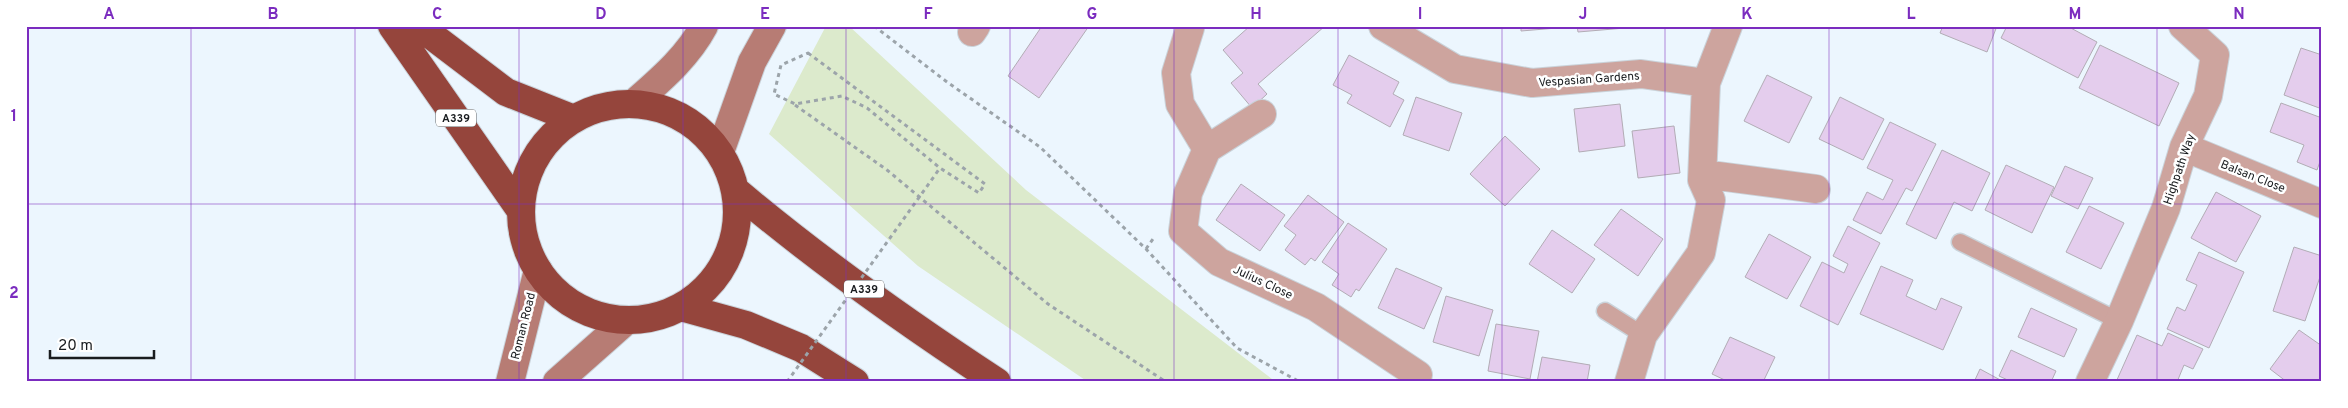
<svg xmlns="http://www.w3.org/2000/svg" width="2348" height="408" font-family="Overpass,sans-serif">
  <rect width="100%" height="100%" fill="#ecf6fe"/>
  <path fill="#dceacc" d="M826,26H849L1026,190L1276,382H1088L918,266L769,134Z"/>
  <path fill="#e4cded" stroke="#b2acb5" d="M1042,26H1089L1039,98L1008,76Z
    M1250,26H1325L1258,84L1267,94L1252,108L1231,83L1243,73L1223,50Z
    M1521,26H1569V27L1521,31Z
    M1577,26H1624L1625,28L1578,32Z
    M1634,26H1674V27Z
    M1943,26H1997L1987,52L1940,33Z
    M2007,26H2067L2097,42L2078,78L2001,38Z
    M2100,45L2179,83L2159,126L2079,88Z
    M2301,48L2322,55V109L2284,95Z
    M1349,55L1399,82L1393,94L1404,100L1390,127L1347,103L1352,95L1333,85Z
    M1767,75L1812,97L1789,143L1744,121Z
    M1416,97L1462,113L1449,151L1403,135Z
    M1840,97L1884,119L1863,160L1819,139Z
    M2281,103L2322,118V156L2317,170L2297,162L2304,145L2270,132Z
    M1620,104L1625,146L1579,152L1574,109Z
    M1890,122L1936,144L1912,191L1906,188L1881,234L1853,220L1867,192L1883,200L1893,180L1867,168Z
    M1674,126L1680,173L1638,178L1632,131Z
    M1505,136L1540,169L1505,206L1470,174Z
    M1942,150L1990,173L1972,211L1954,202L1936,239L1906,224Z
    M2006,165L2054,187L2032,233L1985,210Z
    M2065,166L2093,178L2078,209L2051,196Z
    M1241,184L1285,215L1260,251L1216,220Z
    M2216,192L2261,216L2236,262L2191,238Z
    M1308,195L1344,222L1315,261L1311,258L1305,265L1285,250L1296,235L1284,226Z
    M2089,206L2124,223L2101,269L2066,252Z
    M1621,209L1663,239L1638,276L1594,245Z
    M1348,223L1387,249L1359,291L1356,289L1351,297L1332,285L1339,274L1322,262Z
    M1848,226L1880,243L1838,325L1800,306L1822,262L1844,273L1848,264L1833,256Z
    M1552,230L1595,259L1572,293L1529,264Z
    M1769,234L1811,257L1787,299L1745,277Z
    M2294,247L2322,256V271L2305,321L2273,311Z
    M2199,252L2244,272L2209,348L2167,329L2177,307L2185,311L2197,285L2186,280Z
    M1881,266L1913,280L1906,296L1936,310L1941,298L1962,307L1943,350L1860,314Z
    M1396,268L1442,288L1424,329L1378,308Z
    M1446,296L1493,310L1479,356L1433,342Z
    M2031,308L2077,329L2064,357L2018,337Z
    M1496,324L1539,331L1530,379L1488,371Z
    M2299,330L2322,346V382H2287L2270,369Z
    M2168,333L2203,349L2193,369L2184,365L2177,382H2116L2137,335L2162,346Z
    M1730,337L1775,357L1763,382H1729L1712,374Z
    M2011,350L2056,371L2051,382H2012L1999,376Z
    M1542,357L1590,365L1587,382H1537Z
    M1980,369L2004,382H1974Z"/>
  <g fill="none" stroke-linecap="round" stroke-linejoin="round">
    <defs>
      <path id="lane" d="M1960,242L2119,321
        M1605,311L1643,335"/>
      <path id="street" d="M1383,26L1455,69L1532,83L1641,74L1706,83
        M1190,28L1176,73L1180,104L1207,149
        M972,32L976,26
        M1262,114L1207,149L1188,193L1183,231L1219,262L1316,307L1418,375
        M2184,147L2322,204
        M1702,180L1718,176L1816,189
        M1629,382L1643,335L1701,253L1711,200L1702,180L1706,83L1728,26
        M2090,382L2119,321L2166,208L2184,147L2208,96L2215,55L2183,26"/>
      <path id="secondary" d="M633,104C659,81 687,58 704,26
        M720,152L752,62L772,26
        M510,382L538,270
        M557,382L627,320"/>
      <path id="highway" d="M392,26L521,211
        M419,26L506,92L574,119
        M521 212a108 108 0 1 1 216 0a108 108 0 1 1-216 0Z
        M735,190C818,260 907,323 997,382
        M681,307L746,325L801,348L855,382"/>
    </defs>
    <use href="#lane" stroke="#cad3da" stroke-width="19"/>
    <use href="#street" stroke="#cad3da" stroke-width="30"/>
    <use href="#secondary" stroke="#cad3da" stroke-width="30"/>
    <use href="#highway" stroke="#cad3da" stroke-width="30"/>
    <path stroke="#9ca4aa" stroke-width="3" stroke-dasharray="4 4" stroke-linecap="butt" d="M874,26L947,82L1040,147L1146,249L1237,348L1300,382
      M808,53L985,184L979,193L940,168L867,108L842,96L795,104L774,94L781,65Z
      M795,105L887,170L1048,304L1166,382
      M1146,249L1153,239"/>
    <use href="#lane" stroke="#cda49e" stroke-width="16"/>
    <use href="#street" stroke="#cda49e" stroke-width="28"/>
    <use href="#secondary" stroke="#b77c74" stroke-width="28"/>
    <use href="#highway" stroke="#95453c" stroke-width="28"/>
    <path stroke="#9ca4aa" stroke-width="3" stroke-dasharray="4 4" stroke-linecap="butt" d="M787,382L940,168"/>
  </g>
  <path fill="none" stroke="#7b2cbf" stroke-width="1" stroke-opacity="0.55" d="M191,26V382M355,26V382M519,26V382M683,26V382M846,26V382M1010,26V382M1174,26V382M1338,26V382M1502,26V382M1665,26V382M1829,26V382M1993,26V382M2157,26V382M26,204H2322"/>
  <g text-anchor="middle" stroke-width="5" stroke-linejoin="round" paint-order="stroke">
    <g fill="#fff" stroke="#5e6062" stroke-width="1">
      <rect x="436" y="109.5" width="40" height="17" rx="4"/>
      <rect x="844" y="280.5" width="40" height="17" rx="4"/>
    </g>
    <g font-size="11" font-weight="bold" fill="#191c1f">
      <text x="456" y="122">A339</text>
      <text x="864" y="293">A339</text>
    </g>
    <g font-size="12" fill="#191c1f" stroke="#fff">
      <text transform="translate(1589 79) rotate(-4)" y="4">Vespasian Gardens</text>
      <text transform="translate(2179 169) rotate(-71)" y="4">Highpath Way</text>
      <text transform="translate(2253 176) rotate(22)" y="4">Balsan Close</text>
      <text transform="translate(1263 282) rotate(25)" y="4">Julius Close</text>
      <text transform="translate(523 326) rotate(-76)" y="4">Roman Road</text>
    </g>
  </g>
  <rect width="2348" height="408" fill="none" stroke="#ffffff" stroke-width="55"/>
  <path d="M50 350v8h104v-8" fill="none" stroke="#191c1f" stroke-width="2.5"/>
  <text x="58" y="350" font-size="15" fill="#191c1f" stroke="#ffffff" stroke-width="4" paint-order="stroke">20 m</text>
  <rect x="28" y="28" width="2292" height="352" fill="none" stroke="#7b2cbf" stroke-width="2"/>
  <g font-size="16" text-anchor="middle" font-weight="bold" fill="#7b2cbf">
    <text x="109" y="19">A</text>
    <text x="273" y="19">B</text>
    <text x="437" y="19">C</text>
    <text x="601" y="19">D</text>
    <text x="765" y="19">E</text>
    <text x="928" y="19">F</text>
    <text x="1092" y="19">G</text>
    <text x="1256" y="19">H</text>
    <text x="1420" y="19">I</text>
    <text x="1583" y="19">J</text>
    <text x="1747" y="19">K</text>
    <text x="1911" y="19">L</text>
    <text x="2075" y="19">M</text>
    <text x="2239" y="19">N</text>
    <text x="14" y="121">1</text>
    <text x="14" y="298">2</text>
  </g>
</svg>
